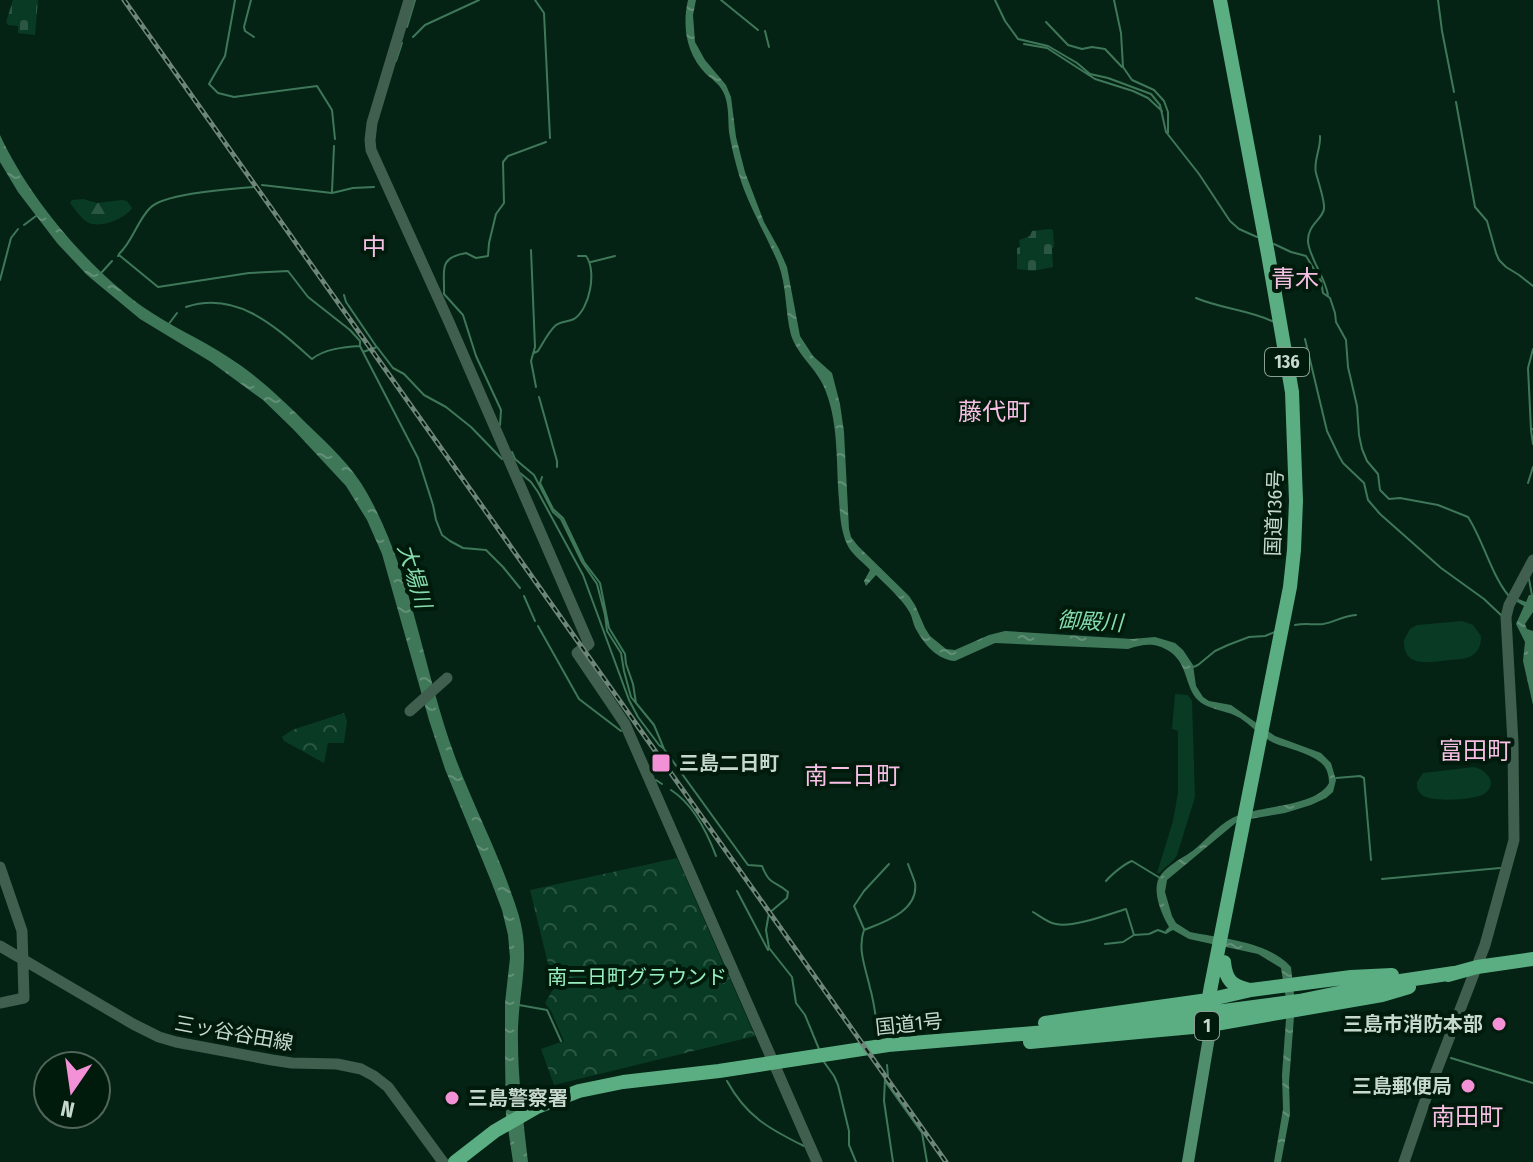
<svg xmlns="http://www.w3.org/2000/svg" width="1533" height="1162" font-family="'Fira Sans Condensed','Noto Sans JP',sans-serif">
  <defs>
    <pattern id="forest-firs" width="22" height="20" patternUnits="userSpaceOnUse" patternTransform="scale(2)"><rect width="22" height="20" fill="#093a24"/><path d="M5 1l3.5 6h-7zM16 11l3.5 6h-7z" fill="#2b5643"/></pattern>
    <pattern id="cemetery-stones" width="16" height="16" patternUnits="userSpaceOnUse" patternTransform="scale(2)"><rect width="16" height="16" fill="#093a24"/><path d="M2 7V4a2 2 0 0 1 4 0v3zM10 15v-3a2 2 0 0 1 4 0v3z" fill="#2b5643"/></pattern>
    <pattern id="park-crowns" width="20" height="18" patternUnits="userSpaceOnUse" patternTransform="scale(2)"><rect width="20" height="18" fill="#093a24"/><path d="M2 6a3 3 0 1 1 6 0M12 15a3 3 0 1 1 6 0" fill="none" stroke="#2b5643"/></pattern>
    <pattern id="water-ripples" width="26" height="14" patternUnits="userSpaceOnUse" patternTransform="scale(2)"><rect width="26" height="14" fill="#3f7759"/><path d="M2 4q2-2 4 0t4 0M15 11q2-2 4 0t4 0" fill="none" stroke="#629077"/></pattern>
  </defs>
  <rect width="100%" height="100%" fill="#042314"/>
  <path fill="#093a24" d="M1462,621L1473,625L1481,636C1481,643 1480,649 1474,654C1467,660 1458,659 1449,660C1429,662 1403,669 1404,640L1410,629L1417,625Z
    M1175,694L1188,695L1192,701L1195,797L1177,855C1173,863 1165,866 1160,873H1157L1173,821L1178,793V731L1172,729Z
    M1474,767C1487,770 1499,784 1484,794C1475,800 1428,803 1421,794C1417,790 1417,788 1417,782L1423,773Z"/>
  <path fill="url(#forest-firs)" d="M83,199L97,203L122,200L127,201L132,208C125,219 101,228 89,223C81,219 75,209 70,203L72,200Z"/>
  <path fill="url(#cemetery-stones)" d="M13,0H38L35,35L18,33V26L8,25L6,22Z
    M1050,229L1053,230L1054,247L1052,248L1053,267L1033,271L1017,269V248L1020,247L1019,240L1030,236L1032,231Z"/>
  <path fill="url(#park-crowns)" d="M344,713L347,721L344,743H328L324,763L284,741L282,737L292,730Z
    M677,858L755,1036L554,1085L541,1049L564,1041L551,1011L545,1003L554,988L530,890Z"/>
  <path fill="url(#water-ripples)" d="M688,0H696L693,15L695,42L705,60L726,85L731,97L736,137L745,172L764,222L779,249L787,267L800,336L813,356L832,373L840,404L844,432L849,529L851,537L858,546L909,596L915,605L925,628L930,636L946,649L955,650L989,635L1005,631L1132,639L1155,637L1175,643L1183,650L1193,665L1196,686L1203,697L1209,701L1231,705L1275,736L1321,753L1331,763L1336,780L1333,792L1326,798L1311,805L1285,813L1238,821L1167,880L1165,892L1172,916L1176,923L1190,932C1224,939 1267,941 1291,967L1295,1004L1289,1082L1290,1114L1281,1162H1274L1283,1109L1282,1075L1287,1005L1281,968L1258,954L1189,939L1173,930L1167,933L1165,931L1169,927C1162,915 1153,895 1158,880C1164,866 1184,858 1195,849C1208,838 1222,821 1239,815C1262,806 1317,806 1329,783C1329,775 1327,767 1320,762C1307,752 1289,749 1274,743C1261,737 1252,726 1240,718C1228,711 1217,711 1205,705C1183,694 1191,665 1169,651C1155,642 1143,644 1128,649L995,643L955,661C938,660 925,645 917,631C913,625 913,619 910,613C902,599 888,587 876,575L866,586L864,581L870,570C864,563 854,556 849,548C841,534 840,516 839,500C836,465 839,426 826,392C819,370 798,357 791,335C785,312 787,286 778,263C765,232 746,202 737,168C734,157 731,144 729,132C728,120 729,108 725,96C721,85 714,81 706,74C686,54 682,26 688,0Z
    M0,135C29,198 87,267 143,307C170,326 201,339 228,357C257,375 283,400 307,424C329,445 353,467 367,493C412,572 423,669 454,754C470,798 492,840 508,884C514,901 521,918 523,936C527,966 519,998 518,1028C517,1073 523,1117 528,1162H513L506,1115L505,1059V1003L510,958L508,935L502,910L491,881L445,769L429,720L382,554L367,520L346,486L293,429L263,400L211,362L140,319L87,275L57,243L18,192L0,162Z
    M1533,595V612L1525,624L1527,629L1533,631V705L1523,661L1525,642L1516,624L1524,606L1517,602L1516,598L1526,602L1529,595Z"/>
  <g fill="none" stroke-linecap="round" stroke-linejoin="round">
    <path stroke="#3f7759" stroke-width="2" d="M235,0L225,56L209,84L218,93L234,97L317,86L332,110L335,139
      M251,0L244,27L245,31L254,37
      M535,0L544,13L550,138
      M721,0L758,30
      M995,0L1005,21L1018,39L1048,46L1077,63L1090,74L1108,78L1151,94L1160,105L1166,132L1199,174L1230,221L1239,229L1257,237
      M1114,0L1121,33L1123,67L1132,80L1154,90L1164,101L1168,112V133
      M1438,0L1442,31L1454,92
      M1046,22L1068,45L1082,49L1092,47L1105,49L1122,67
      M407,27L415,0
      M765,31L769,47
      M413,37L425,25L479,0
      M1024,44L1047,48L1095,79L1133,91L1148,98L1162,111
      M396,61L402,43
      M1456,102L1475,207L1487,221L1496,253L1499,260L1506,267L1519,275L1533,286
      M1320,136C1321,148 1313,162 1316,173C1318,181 1325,201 1324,209C1322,220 1307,225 1308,242C1310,259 1325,277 1328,295
      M262,185L332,193L353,188L374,187
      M332,192L334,146
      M24,225L36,216
      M1274,244L1291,252L1306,256L1321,281L1323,293L1330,298L1335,313L1336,322L1346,340L1348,367L1357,406L1359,435L1362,449L1367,461L1378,474L1380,490L1389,499L1400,498L1438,505L1468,517C1483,540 1491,574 1508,595
      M531,250L535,347L531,361L536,387
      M119,254C133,241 137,221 150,208C164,193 232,189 253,187
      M118,256L119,255L158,287L249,273L288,271L308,297L350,330L360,341V345
      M591,262L615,256
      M102,272L112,261
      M0,280L11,238L18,229
      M344,295L346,302L376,346
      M1196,298C1222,309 1250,310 1274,322
      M186,307C237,290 276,327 312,359C324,349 344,347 360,346L363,352L377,347L393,368L404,374L424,395L446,407L471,427L502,459
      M168,325L177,313
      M1305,339L1327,431L1339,456L1343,463L1364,483L1368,500L1380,514L1441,568L1484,599L1502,616
      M363,352L418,458L433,505L436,520L442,535L450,541L463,548L486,550L503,567L520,588
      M534,353L538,351C543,343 549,331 556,325C561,321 568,322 574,319C590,309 597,270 586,256H578
      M539,397L557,461V467
      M500,425L501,410L476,356L463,315L444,294C445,271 437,258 466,253L476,258L488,256L489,243L496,214L504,203L503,162L508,156L546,142
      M1533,429L1531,430L1533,444
      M1531,430L1528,368L1533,349
      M512,452L515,459L534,475L553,512L561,519L582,562L597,584L605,615L607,631L621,653L624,671L631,697L635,702
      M520,473L531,482L538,492L583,575L629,700L638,717L659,745L663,748
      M542,477L540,483L553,509L563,518L584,562L600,583L609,628L625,654L626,664L633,684L636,703L654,725L664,749L748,865L762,866C770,886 774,880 788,892L787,898L769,913L766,930L769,948L792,977L796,1003L805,1015L819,1049
      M1528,483L1533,467
      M1529,579L1533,601
      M524,596L535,621
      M1295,625C1305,623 1313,625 1323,624C1335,622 1342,616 1356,615
      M538,626L579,699L621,731
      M1191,668L1198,665L1215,651L1228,645L1249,637L1265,636L1275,632
      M1336,778L1360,776L1364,778L1371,860
      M656,780L662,784
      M671,790C693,804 707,832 716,856
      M1382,879L1500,868
      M1106,881C1111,875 1124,864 1132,861L1160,878
      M737,891L768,950
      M1033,912C1040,916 1048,923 1056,924C1073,928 1109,914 1126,909L1134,935L1149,934L1158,930L1166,933L1169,931
      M864,929L854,906L864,891L889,864
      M1105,944L1123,942L1134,935
      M519,1005L547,1010L561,1041
      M878,1028C875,1015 874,1001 870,988C866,969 857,949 864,930C884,922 919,911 915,883C913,876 910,870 908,864
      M1451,1058L1533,1083
      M824,1062L834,1076L838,1085L849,1131V1145L856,1162
      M887,1065L888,1076
      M885,1078L884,1101L893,1162
      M727,1081C746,1116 769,1129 804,1146
      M885,1081L922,1133L927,1162"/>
    <path stroke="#405f4e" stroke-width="11" d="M409,0L372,123L370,140L371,150L449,322L589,644L577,653L625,724L817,1162
      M410,711L447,678
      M0,867L22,931L24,998L0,1003
      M0,946L133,1024L159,1037L176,1042L272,1060L292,1063L337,1064L361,1069L374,1076L388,1087L443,1162
      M1404,1162L1426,1098L1485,945L1514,840L1513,743L1506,617L1509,605L1533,560"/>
    <path stroke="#508e6d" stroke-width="12" d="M1188,1162L1211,1025"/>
    <path stroke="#5bae82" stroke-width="14" d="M1224,962C1226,981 1232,986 1250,990
      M1448,975L1477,967L1533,959
      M1045,1023L1208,1000L1251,990L1351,977L1392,975
      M1204,1026L1211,986L1290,587L1294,550L1296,501L1292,392L1268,254L1220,0
      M1030,1042L1204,1026L1382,995L1409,987
      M455,1162L495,1131L537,1107L579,1091L623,1082L719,1071L888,1045L1094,1028L1299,1001L1387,983L1454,973"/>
    <defs>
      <path id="rail" d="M124,0L946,1162"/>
    </defs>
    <use href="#rail" stroke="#6e8679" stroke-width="5"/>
    <use href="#rail" stroke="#001a0c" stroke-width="2" stroke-dasharray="6" stroke-linecap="butt"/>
  </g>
  <g fill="#f391d6" stroke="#001a0c" stroke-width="3">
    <rect x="651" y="753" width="20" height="20" rx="4"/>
    <circle cx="1499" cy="1024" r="8"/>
    <circle cx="1468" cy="1086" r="8"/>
    <circle cx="452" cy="1098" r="8"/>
  </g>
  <g text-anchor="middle" stroke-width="8" stroke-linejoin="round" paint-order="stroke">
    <g fill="#001a0c" stroke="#8b9f93" stroke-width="2">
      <rect x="1265" y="348" width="44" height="28" rx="6"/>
      <rect x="1195" y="1012" width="24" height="28" rx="6"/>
    </g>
    <g font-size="18" font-weight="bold" fill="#c7d8cd">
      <text x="1287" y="368">136</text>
      <text x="1207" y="1032">1</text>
    </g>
    <g font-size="20" fill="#c7d8cd" stroke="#001a0c">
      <text transform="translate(1274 513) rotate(-88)" y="7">国道136号</text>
      <text transform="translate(909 1024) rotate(-6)" y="7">国道1号</text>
      <text transform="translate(234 1033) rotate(10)" y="7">三ッ谷谷田線</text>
    </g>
    <g font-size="20" font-weight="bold" fill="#c7d8cd" stroke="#001a0c" text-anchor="start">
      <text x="679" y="770">三島二日町</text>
      <text x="1483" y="1031" text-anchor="end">三島市消防本部</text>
      <text x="1452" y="1093" text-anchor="end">三島郵便局</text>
      <text x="468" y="1105">三島警察署</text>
    </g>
    <g font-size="20" fill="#98eebe" stroke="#001a0c">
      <text x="637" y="984">南二日町グラウンド</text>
    </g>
    <g font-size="22" font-style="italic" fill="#86dcad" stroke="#001a0c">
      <text transform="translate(415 576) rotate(73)" y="8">大場川</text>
      <text transform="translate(1090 621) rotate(3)" y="8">御殿川</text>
    </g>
    <g font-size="24" fill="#f7bfe4" stroke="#001a0c">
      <text x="374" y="255">中</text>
      <text x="1295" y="287">青木</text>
      <text x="994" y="420">藤代町</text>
      <text x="1475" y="759">富田町</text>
      <text x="852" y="784">南二日町</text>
      <text x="1467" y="1125">南田町</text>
    </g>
  </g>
  <g transform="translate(72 1090) rotate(193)"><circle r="38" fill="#001a0c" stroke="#506659" stroke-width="2"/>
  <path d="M0-6L14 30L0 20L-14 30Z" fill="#f391d6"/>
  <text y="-12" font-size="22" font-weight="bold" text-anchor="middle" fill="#c7d8cd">N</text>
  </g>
</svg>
